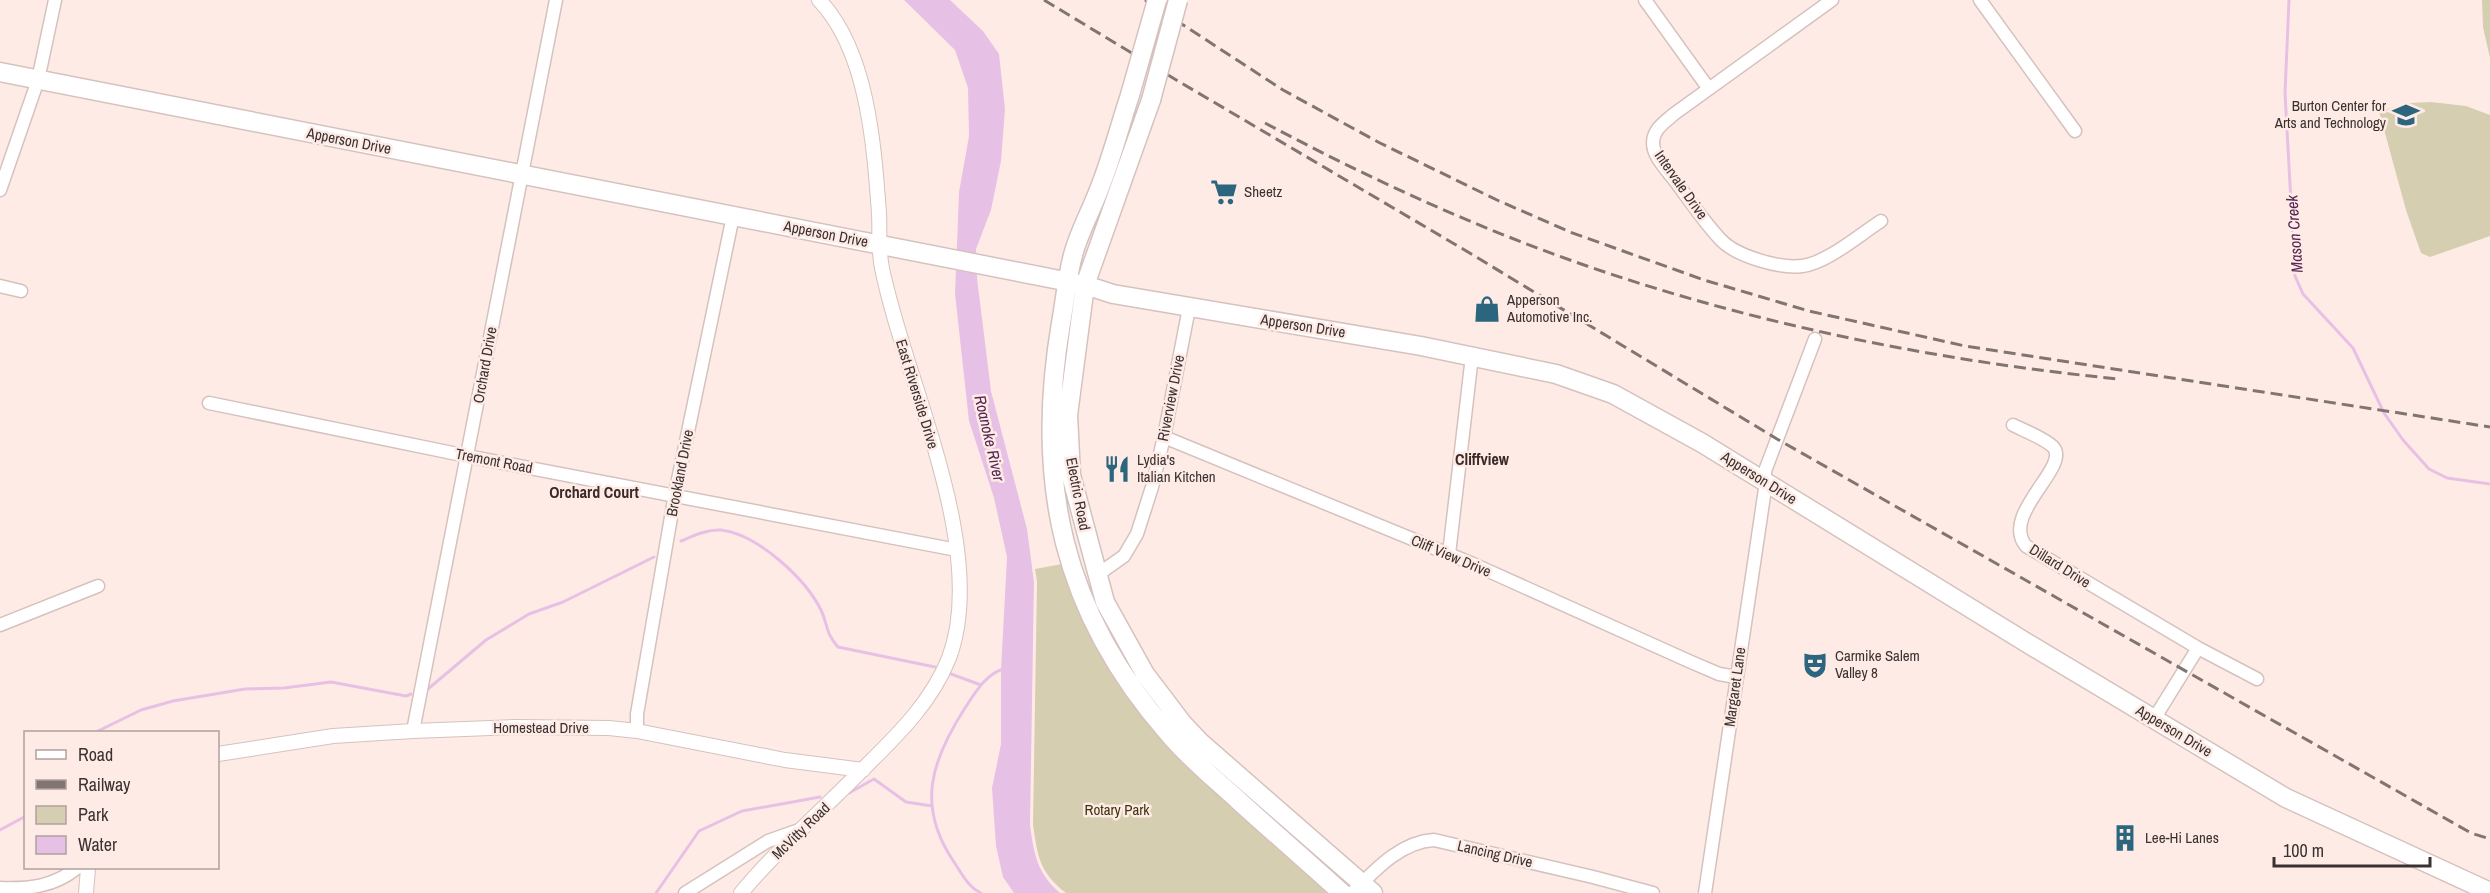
<svg xmlns="http://www.w3.org/2000/svg" width="2490" height="893" font-family="'Archivo Narrow',sans-serif">
  <rect width="100%" height="100%" fill="#ffebe6"/>
  <path fill="#d5ceb0" d="M2482,0H2490V58L2483,27Z
    M2431,102L2466,106L2490,115V236L2430,257L2421,253L2406,210L2379,111L2410,103Z
    M1062,564L1094,640L1128,696L1276,845L1328,893H1066C1039,872 1038,857 1033,825L1037,582L1035,569Z"/>
  <path fill="#e7c1e5" d="M904,0H950L983,31L999,54L1005,109L1001,161L991,210L976,249L977,278L991,391L1027,529L1034,582L1030,825C1034,854 1037,873 1060,893H1014L1003,877L996,846L992,788L1001,744V670L1007,557L994,498L969,421L955,294L959,192L969,136L968,88L955,50Z"/>
  <g fill="none" stroke-linecap="round" stroke-linejoin="round">
    <path stroke="#e7c1e5" stroke-width="3" d="M2289,0L2285,93L2295,276L2303,294L2353,348L2384,413L2403,440L2429,469L2447,478L2490,484
      M681,541C693,536 707,529 721,530C757,534 805,578 821,610C828,625 825,632 838,647L935,667
      M951,674L981,685
      M428,689L486,640L529,614L563,602L654,557
      M96,732L141,710L173,701L245,689L284,688L331,682L406,696L411,694
      M849,793L874,779L906,802L932,806
      M0,830L26,816
      M656,893L699,831L742,811L820,797
      M981,893C968,887 962,874 954,862C916,806 931,761 965,708C975,693 985,675 1003,669"/>
    <defs>
      <path id="minor" d="M1645,0L1709,89
        M1832,0L1674,114C1665,122 1653,129 1653,143C1653,157 1668,171 1676,182C1690,201 1704,222 1721,240C1736,256 1780,269 1802,266C1827,263 1859,235 1881,221
        M1980,0L2075,131
        M0,190L38,80L55,0
        M0,286L21,291
        M209,403L467,456L957,550
        M2013,425C2023,430 2048,440 2054,448C2069,468 2000,515 2026,546L2198,648L2257,679
        M1164,437L1473,564L1691,662L1719,674L1736,677
        M1449,554L1472,356
        M1097,575L1124,556L1137,534L1152,487L1164,437L1189,308
        M0,625L98,586
        M2154,719L2198,648
        M413,731L556,0
        M637,731V714L675,494L733,216
        M0,888C29,889 53,887 77,868
        M685,893L768,841L802,829
        M1352,893C1375,870 1400,842 1434,840L1593,877L1653,893
        M1705,893L1765,489V471L1815,339"/>
      <path id="tertiary" d="M218,754L333,736L413,731L515,727L609,728L637,731L785,760L863,770
        M86,893L88,868
        M741,893C776,851 818,814 857,775C892,740 930,706 949,658C990,549 904,379 882,268C878,250 880,231 879,213C874,146 868,51 819,0"/>
      <path id="primary" d="M0,72L1085,285L1113,294L1421,346L1556,374L1613,394L1702,443L2032,646L2286,798L2490,892
        M1130,95C1120,125 1112,157 1100,187C1092,209 1079,232 1073,255C1067,277 1065,301 1061,323C1034,481 1062,612 1169,734C1190,759 1215,779 1239,801C1273,832 1308,862 1342,893
        M1151,100L1085,285L1068,415L1071,475L1105,602L1145,674L1183,724L1200,742L1373,893"/>
    </defs>
    <use href="#minor" stroke="#d5c2be" stroke-width="15"/>
    <use href="#tertiary" stroke="#d5c2be" stroke-width="16"/>
    <use href="#primary" stroke="#d5c2be" stroke-width="21"/>
    <use href="#minor" stroke="#fff" stroke-width="12"/>
    <use href="#tertiary" stroke="#fff" stroke-width="14"/>
    <use href="#primary" stroke="#fff" stroke-width="18"/>
    <path stroke="#817572" stroke-width="3" stroke-dasharray="12 6" stroke-linecap="butt" d="M1044,0L1178,81L1468,252L1777,439L2471,833L2490,839
      M1145,0L1283,90L1380,143L1497,200L1570,232L1704,280L1809,311L1965,346L2490,427
      M1265,123C1368,178 1477,228 1587,266C1758,325 1938,361 2118,379"/>
    <defs>
      <path id="primary-bridge" d="M1130,95L1157,0
        M1151,100L1178,0"/>
    </defs>
    <use href="#primary-bridge" stroke="#d5c2be" stroke-width="21" stroke-linecap="butt"/>
    <use href="#primary-bridge" stroke="#fff" stroke-width="18"/>
  </g>
  <defs>
    <symbol id="school-bare" viewBox="-9 -9 18 18"><path d="M0-5L7-2L0 1L-7-2ZM-4 1L0 2.5L4 1V4Q0 6-4 4Z" fill="#2c657e" stroke="#ffebe6" stroke-width="2.5" paint-order="stroke"/></symbol>
    <symbol id="supermarket-bare" viewBox="-9 -9 18 18"><path d="M-6-5.5h2.5l.6 2H6L4.5 2H-2.5L-4.4-4H-6ZM-1.5 3.2a1.3 1.3 0 1 0 .1 0ZM3 3.2a1.3 1.3 0 1 0 .1 0Z" fill="#2c657e" stroke="#ffebe6" stroke-width="2.5" paint-order="stroke"/></symbol>
    <symbol id="shop-bare" viewBox="-9 -9 18 18"><path d="M-5-2.5h2.3a2.7 3.5 0 0 1 5.4 0H5L5.5 6h-11ZM-1.5-2.5h3a1.5 2.3 0 0 0-3 0Z" fill="#2c657e" stroke="#ffebe6" stroke-width="2.5" paint-order="stroke"/></symbol>
    <symbol id="restaurant-bare" viewBox="-9 -9 18 18"><path d="M-5-6h1v4h1v-4h1v4h1v-4h1v5L-1.5 .5V6h-2V.5L-5-1ZM5-6V6H3V1.5H1.5Q1.5-4 5-6Z" fill="#2c657e" stroke="#ffebe6" stroke-width="2.5" paint-order="stroke"/></symbol>
    <symbol id="theatre-bare" viewBox="-9 -9 18 18"><path d="M-5-5.5Q0-4 5-5.5V0Q5 5 0 6Q-5 5-5 0ZM-3.3-2.5H-1v1.5H-3.3ZM1-2.5H3.3v1.5H1ZM-2.8 1Q0 5.5 2.8 1Z" fill="#2c657e" stroke="#ffebe6" stroke-width="2.5" paint-order="stroke"/></symbol>
    <symbol id="building-bare" viewBox="-9 -9 18 18"><path d="M-4-6H4V6H1V3H-1V6H-4ZM-2.5-4.3h1.7v1.8h-1.7ZM.8-4.3h1.7v1.8H.8ZM-2.5-1h1.7V.8h-1.7ZM.8-1h1.7V.8H.8Z" fill="#2c657e" stroke="#ffebe6" stroke-width="2.5" paint-order="stroke"/></symbol>
  </defs>
  <g fill-rule="evenodd">
    <use href="#school-bare" x="2387" y="96" width="38" height="38"/>
    <use href="#supermarket-bare" x="1205" y="173" width="38" height="38"/>
    <use href="#shop-bare" x="1468" y="290" width="38" height="38"/>
    <use href="#restaurant-bare" x="1098" y="450" width="38" height="38"/>
    <use href="#theatre-bare" x="1796" y="646" width="38" height="38"/>
    <use href="#building-bare" x="2106" y="819" width="38" height="38"/>
  </g>
  <g text-anchor="middle" stroke-width="5" stroke-linejoin="round" paint-order="stroke">
    <g font-size="15" fill="#3a3230" stroke="#ffebe6" text-anchor="start">
      <text x="2386" y="111" text-anchor="end">Burton Center for<tspan x="2386" dy="17">Arts and Technology</tspan></text>
      <text x="1244" y="197">Sheetz</text>
      <text x="1507" y="305">Apperson<tspan x="1507" dy="17">Automotive Inc.</tspan></text>
      <text x="1137" y="465">Lydia's<tspan x="1137" dy="17">Italian Kitchen</tspan></text>
      <text x="1835" y="661">Carmike Salem<tspan x="1835" dy="17">Valley 8</tspan></text>
      <text x="2145" y="843">Lee-Hi Lanes</text>
    </g>
    <g font-size="15" fill="#3a3230" stroke="#ffebe6">
      <text transform="translate(349 141) rotate(11)" y="5">Apperson Drive</text>
      <text transform="translate(1681 185) rotate(55)" y="5">Intervale Drive</text>
      <text transform="translate(826 234) rotate(11)" y="5">Apperson Drive</text>
      <text transform="translate(1303 326) rotate(9)" y="5">Apperson Drive</text>
      <text transform="translate(485 365) rotate(-80)" y="5">Orchard Drive</text>
      <text transform="translate(917 394) rotate(73)" y="5">East Riverside Drive</text>
      <text transform="translate(1171 398) rotate(-79)" y="5">Riverview Drive</text>
      <text transform="translate(494 461) rotate(11)" y="5">Tremont Road</text>
      <text transform="translate(680 473) rotate(-79)" y="5">Brookland Drive</text>
      <text transform="translate(1759 478) rotate(32)" y="5">Apperson Drive</text>
      <text transform="translate(1078 494) rotate(79)" y="5">Electric Road</text>
      <text transform="translate(1451 556) rotate(23)" y="5">Cliff View Drive</text>
      <text transform="translate(2060 566) rotate(32)" y="5">Dillard Drive</text>
      <text transform="translate(1735 687) rotate(-82)" y="5">Margaret Lane</text>
      <text x="541" y="733">Homestead Drive</text>
      <text transform="translate(2174 731) rotate(31)" y="5">Apperson Drive</text>
      <text transform="translate(801 831) rotate(-44)" y="5">McVitty Road</text>
      <text transform="translate(1495 854) rotate(13)" y="5">Lancing Drive</text>
    </g>
    <g font-size="15" fill="#3c340c" stroke="#ffebe6">
      <text x="1117" y="815">Rotary Park</text>
    </g>
    <g font-size="16" font-style="italic" fill="#542654" stroke="#ffebe6">
      <text transform="translate(2294 234) rotate(-94)" y="6">Mason Creek</text>
      <text transform="translate(990 438) rotate(77)" y="6">Roanoke River</text>
    </g>
    <g font-size="16" font-weight="bold" fill="#392a27" stroke="#ffebe6">
      <text x="1482" y="465">Cliffview</text>
      <text x="594" y="498">Orchard Court</text>
    </g>
  </g>
  <rect x="24" y="731" width="195" height="138" fill="#ffebe6" stroke="#b0a19d" stroke-width="1.5"/>
  <rect x="36" y="750" width="30" height="9" fill="#ffffff" stroke="#b0a19d" stroke-width="1.5"/>
  <text x="78" y="761" font-size="18" fill="#3a3230">Road</text>
  <rect x="36" y="780" width="30" height="9" fill="#817572" stroke="#b0a19d" stroke-width="1.5"/>
  <text x="78" y="791" font-size="18" fill="#3a3230">Railway</text>
  <rect x="36" y="806" width="30" height="18" fill="#d5ceb0" stroke="#b0a19d" stroke-width="1.5"/>
  <text x="78" y="821" font-size="18" fill="#3a3230">Park</text>
  <rect x="36" y="836" width="30" height="18" fill="#e7c1e5" stroke="#b0a19d" stroke-width="1.5"/>
  <text x="78" y="851" font-size="18" fill="#3a3230">Water</text>
  <path d="M2274 857v9h156v-9" fill="none" stroke="#3a3230" stroke-width="3"/>
  <text x="2283" y="857" font-size="18" fill="#3a3230" stroke="#ffebe6" stroke-width="4.5" paint-order="stroke">100 m</text>
</svg>
